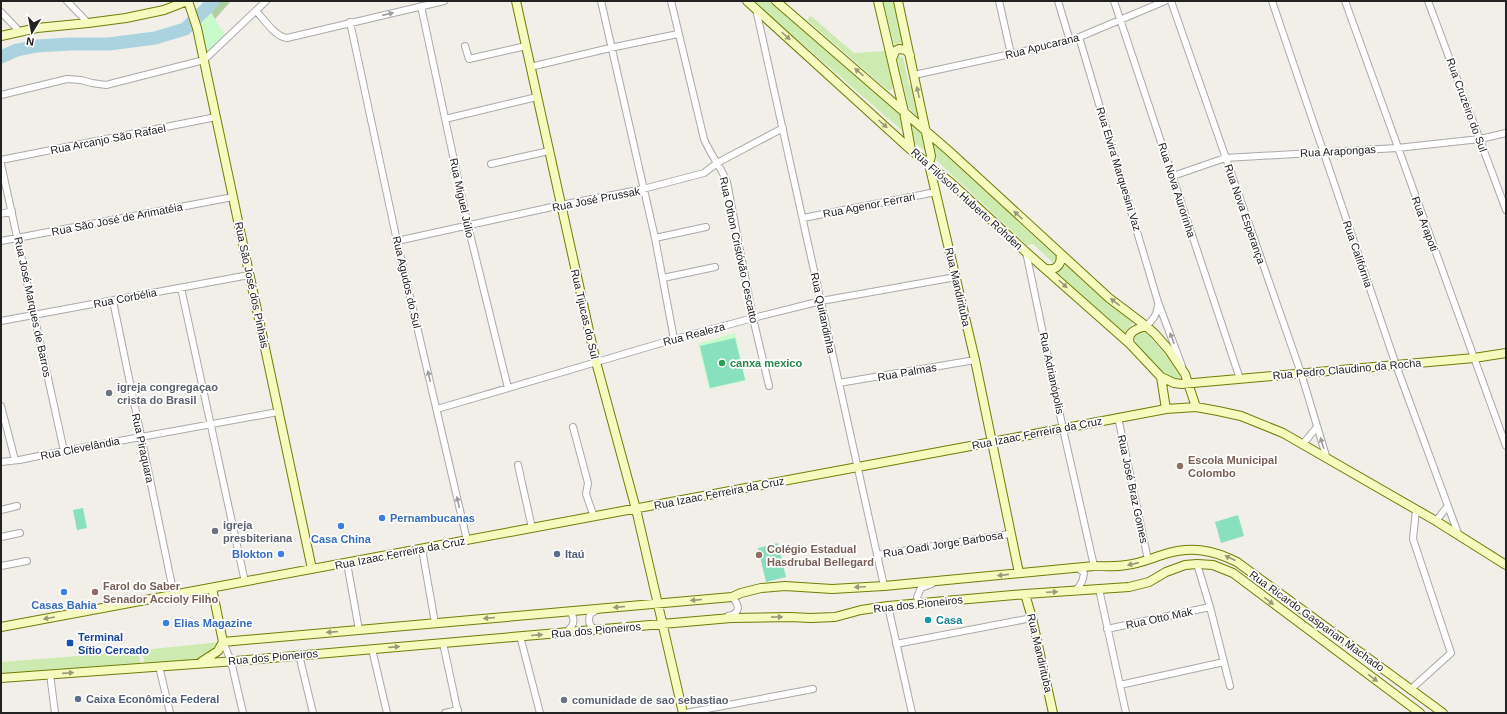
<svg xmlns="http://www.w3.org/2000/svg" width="1507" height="714" font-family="Arial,sans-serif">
  <rect width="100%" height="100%" fill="#f2efe9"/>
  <path fill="#cdebb0" d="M753,1H769L903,116L905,133Z
    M883,1H896L902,43L894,44Z
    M811,16L854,53L886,51L893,85L892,89L889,91L807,20Z
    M898,56L903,57L909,85L912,87L919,118L909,108L897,59Z
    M911,124L923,134L926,152L915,143Z
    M933,143L1058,258L1055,263H1053L1033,244L1027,245L937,161Z
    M1065,264L1104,299L1135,320L1125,333L1056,272L1063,268Z
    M1142,331L1145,332C1155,342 1183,368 1181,383L1174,382L1135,344L1134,336L1137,333Z
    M221,642L220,646L199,663L145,667L142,650Z
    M104,654L111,656L139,654L141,667L1,677V662Z"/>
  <path fill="#add19e" d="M205,1H231L215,19Z"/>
  <path fill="#c8facc" d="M209,10L226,36L209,52L206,53L198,20Z
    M735,333L746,381L709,389L698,344Z"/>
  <path fill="#88e0be" d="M735,338L745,380L710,388L700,346Z
    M83,508L87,528L77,530L73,510Z
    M1238,515L1244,536L1221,543L1215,522Z
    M778,543L786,577L766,582L758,548Z"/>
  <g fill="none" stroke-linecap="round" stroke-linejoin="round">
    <path stroke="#aad3df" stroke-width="13" d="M1,57L17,50L37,46L70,44H109L155,38L185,29L207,8L213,1"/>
    <defs>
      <path id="street" d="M67,1L88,23
        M601,1L655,238L674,339
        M671,1L704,139C710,154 721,167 727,182L753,318L769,386
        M999,1L1011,54
        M1058,1L1070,41
        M1114,1L1240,379
        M1171,1L1301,373L1327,459
        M1272,1L1396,365L1459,536
        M1345,1L1506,446
        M1428,1L1506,210
        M421,6L468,226L508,388
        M756,9L884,586
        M256,11C264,19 275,37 287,38L444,1
        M1,12L19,31
        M350,22L397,241L467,540
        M1079,37L1158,302L1182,366
        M465,46L469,59L526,46
        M530,67L610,48L678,34
        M914,75L1070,41L1165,1
        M1,95L67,79L81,80L92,83L106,85L204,60L266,1
        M445,119L537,97
        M1,160L216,117
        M1,164L64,451
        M491,164L549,151
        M1173,176L1225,158L1397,148L1480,139L1506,133
        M1,214L12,211
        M803,218L936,192
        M655,238L706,227
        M1,241L233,197
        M397,241L561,205L643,189L704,173L717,163L783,128
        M1026,252L1063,429L1094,566
        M663,278L715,267
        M181,288L245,582
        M113,301L174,595
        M1,321L249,275
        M1146,326C1153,320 1157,315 1158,305
        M839,383L975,360
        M1,406L15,460
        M437,409L668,341L753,318L821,301L956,277
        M1118,417L1148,560
        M573,427L588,483L586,494L594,517
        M1302,445L1317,427
        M1,462L19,460L64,451L278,412
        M518,465L532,528
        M1,510L17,506
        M1436,521L1447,507
        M1,537L20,533
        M422,549L435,623
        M877,555L1009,534
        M347,563L359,630
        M1197,564L1210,607L1230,686
        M1,566L27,561
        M1099,589L1126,713
        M1075,591C1081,585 1083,581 1084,573L1078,568
        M919,603L917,597L921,588L932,584
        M888,606L912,713
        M728,616C741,613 740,606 732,597
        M1107,629L1210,607
        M595,630C589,625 588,622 590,614L597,610
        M565,632C574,627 576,620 570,611
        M520,636L540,713
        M223,642L231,661L243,713
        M443,643L458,713
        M896,644L1032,618
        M372,649L387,713
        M299,655L313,713
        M159,666L170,713
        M50,674L55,713
        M1120,685L1224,662
        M1410,690L1451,653L1413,539L1416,510
        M445,713L458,710
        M686,713L813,689"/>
      <path id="secondary" d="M188,1L197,28L312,569
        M516,1L596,362L636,509L683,713
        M747,1L911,150L950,182L1026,252L1130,344L1161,377L1166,409
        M776,1L949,151L1109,298L1146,326L1155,334L1169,350L1185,374L1196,407
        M878,1L904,112L911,150
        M898,1L931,156L929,164L975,360L1019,573
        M1,36L37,28L88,23L126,18L164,10L187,1
        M892,59L895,51L899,49L906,50L910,55
        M1046,269C1056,271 1063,264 1060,253
        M1130,344C1126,332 1136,329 1146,326
        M1161,377L1174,383L1182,384L1474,358L1506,353
        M1025,594L1032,618L1053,713
        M1,627L992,442L1166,409L1196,407L1218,411L1241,416L1283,433L1436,521L1506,565
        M223,642L732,597L741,593L761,588L785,586L832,589L884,586L1094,566C1105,566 1116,567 1126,565C1139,564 1152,558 1165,554C1192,546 1213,550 1237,562L1443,713
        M201,662L218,651L223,642L212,588
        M1,678L236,661L731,618L790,617L811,618L835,617L861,610L888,606L1025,594L1129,587L1149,582L1166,572L1185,565L1197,564L1213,565L1233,573L1420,713"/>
    </defs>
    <use href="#street" stroke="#a9a9a9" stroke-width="8"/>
    <use href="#secondary" stroke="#707d05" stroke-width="10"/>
    <use href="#street" stroke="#fff" stroke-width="6"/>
    <use href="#secondary" stroke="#f7fabf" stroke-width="8"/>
  </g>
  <defs><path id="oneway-solid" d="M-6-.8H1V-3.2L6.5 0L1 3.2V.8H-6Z"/></defs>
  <g fill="#9c9c9c">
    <use href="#oneway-solid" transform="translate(388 14) rotate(-13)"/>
    <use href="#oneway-solid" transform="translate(1172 338) rotate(-111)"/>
    <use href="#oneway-solid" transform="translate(429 376) rotate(-103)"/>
    <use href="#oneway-solid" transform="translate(1322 443) rotate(-107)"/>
    <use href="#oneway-solid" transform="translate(458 502) rotate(-103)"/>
  </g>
  <g fill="#979978">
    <use href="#oneway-solid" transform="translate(786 36) rotate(42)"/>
    <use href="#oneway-solid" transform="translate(859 72) rotate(-139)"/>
    <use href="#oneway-solid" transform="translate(918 92) rotate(-102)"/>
    <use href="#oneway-solid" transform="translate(883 124) rotate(42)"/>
    <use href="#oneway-solid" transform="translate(1018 215) rotate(-137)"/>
    <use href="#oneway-solid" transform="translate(1063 284) rotate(42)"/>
    <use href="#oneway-solid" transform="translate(1115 302) rotate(-143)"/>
    <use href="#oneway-solid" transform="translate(1230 558) rotate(-155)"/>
    <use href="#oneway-solid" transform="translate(1133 564) rotate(167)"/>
    <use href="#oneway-solid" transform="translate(1003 575) rotate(174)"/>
    <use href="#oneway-solid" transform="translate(860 587) rotate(177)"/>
    <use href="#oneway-solid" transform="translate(1052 592) rotate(-3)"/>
    <use href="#oneway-solid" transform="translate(696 600) rotate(175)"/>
    <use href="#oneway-solid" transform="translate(1269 601) rotate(37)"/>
    <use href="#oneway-solid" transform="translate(619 607) rotate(175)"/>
    <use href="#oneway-solid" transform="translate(777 617) rotate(-1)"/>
    <use href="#oneway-solid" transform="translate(49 618) rotate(170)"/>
    <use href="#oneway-solid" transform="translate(489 618) rotate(175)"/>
    <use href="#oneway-solid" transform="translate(332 632) rotate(175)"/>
    <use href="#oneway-solid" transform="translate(537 635) rotate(-5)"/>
    <use href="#oneway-solid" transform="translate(394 647) rotate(-5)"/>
    <use href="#oneway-solid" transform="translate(68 673) rotate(-4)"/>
    <use href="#oneway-solid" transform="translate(1373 678) rotate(37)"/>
  </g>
  <circle fill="#2e9e5b" stroke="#fff" stroke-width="1.5" cx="722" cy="363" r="4"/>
  <g fill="#6b7280" stroke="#fff" stroke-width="1.5">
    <circle cx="109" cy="393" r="4"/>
    <circle cx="215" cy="531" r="4"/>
    <circle cx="564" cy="700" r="4"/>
  </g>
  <g fill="#8d6e63" stroke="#fff" stroke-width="1.5">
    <circle cx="1180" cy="466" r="4"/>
    <circle cx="759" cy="555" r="4"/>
    <circle cx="95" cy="592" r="4"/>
  </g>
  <g fill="#3f7fe0" stroke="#fff" stroke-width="1.5">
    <circle cx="382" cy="518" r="4"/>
    <circle cx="341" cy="526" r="4"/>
    <circle cx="281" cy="554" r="4"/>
    <circle cx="64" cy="592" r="4"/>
    <circle cx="166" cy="623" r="4"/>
  </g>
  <g fill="#5c6f8a" stroke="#fff" stroke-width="1.5">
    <circle cx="557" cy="554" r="4"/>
    <circle cx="78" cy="699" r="4"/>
  </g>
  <circle fill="#0f9aa8" stroke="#fff" stroke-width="1.5" cx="928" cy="620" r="4"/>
  <rect fill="#1a4fb4" stroke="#fff" stroke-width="1.5" x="66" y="639" width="8" height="8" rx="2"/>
  <g text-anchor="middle" stroke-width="3.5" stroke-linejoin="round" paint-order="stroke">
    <g font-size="11" fill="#222" stroke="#fff">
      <text transform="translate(1042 46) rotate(-14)" y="4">Rua Apucarana</text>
      <text transform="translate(1467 105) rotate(70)" y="4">Rua Cruzeiro do Sul</text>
      <text transform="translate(108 139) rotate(-11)" y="4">Rua Arcanjo São Rafael</text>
      <text transform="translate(1338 151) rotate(-3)" y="4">Rua Arapongas</text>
      <text transform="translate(1119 169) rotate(73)" y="4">Rua Elvira Marquesini Vaz</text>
      <text transform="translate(1177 190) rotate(72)" y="4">Rua Nova Aurorinha</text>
      <text transform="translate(462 198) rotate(78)" y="4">Rua Miguel Júlio</text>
      <text transform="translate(596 199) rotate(-11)" y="4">Rua José Prussak</text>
      <text transform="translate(967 199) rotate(42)" y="4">Rua Filósofo Huberto Rohden</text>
      <text transform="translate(869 205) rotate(-11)" y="4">Rua Agenor Ferrari</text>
      <text transform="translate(1245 214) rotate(71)" y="4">Rua Nova Esperança</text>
      <text transform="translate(117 219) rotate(-11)" y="4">Rua São José de Arimatéia</text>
      <text transform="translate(1425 224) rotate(70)" y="4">Rua Arapoti</text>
      <text transform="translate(739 250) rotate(78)" y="4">Rua Othon Cristóvão Cescatto</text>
      <text transform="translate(1358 254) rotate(71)" y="4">Rua Califórnia</text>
      <text transform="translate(407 282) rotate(77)" y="4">Rua Agudos do Sul</text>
      <text transform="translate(252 285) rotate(78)" y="4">Rua São José dos Pinhais</text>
      <text transform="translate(958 287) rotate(77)" y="4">Rua Mandirituba</text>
      <text transform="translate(125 298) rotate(-11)" y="4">Rua Corbélia</text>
      <text transform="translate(33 307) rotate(78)" y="4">Rua José Marques de Barros</text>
      <text transform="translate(823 313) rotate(78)" y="4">Rua Quitandinha</text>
      <text transform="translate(585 314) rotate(77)" y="4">Rua Tijucas do Sul</text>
      <text transform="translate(694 334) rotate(-15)" y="4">Rua Realeza</text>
      <text transform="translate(1347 369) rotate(-5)" y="4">Rua Pedro Claudino da Rocha</text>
      <text transform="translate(907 372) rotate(-10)" y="4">Rua Palmas</text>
      <text transform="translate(1052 373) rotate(78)" y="4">Rua Adrianópolis</text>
      <text transform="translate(1037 433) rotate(-11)" y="4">Rua Izaac Ferreira da Cruz</text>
      <text transform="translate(80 448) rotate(-11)" y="4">Rua Clevelândia</text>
      <text transform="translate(143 448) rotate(78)" y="4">Rua Piraquara</text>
      <text transform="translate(1133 489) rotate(78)" y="4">Rua José Braz Gomes</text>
      <text transform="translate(719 493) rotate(-11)" y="4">Rua Izaac Ferreira da Cruz</text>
      <text transform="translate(943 544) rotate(-9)" y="4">Rua Oadi Jorge Barbosa</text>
      <text transform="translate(400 553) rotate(-11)" y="4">Rua Izaac Ferreira da Cruz</text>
      <text transform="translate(918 604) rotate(-6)" y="4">Rua dos Pioneiros</text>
      <text transform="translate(1159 618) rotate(-12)" y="4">Rua Otto Mak</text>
      <text transform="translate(1317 621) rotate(36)" y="4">Rua Ricardo Gasparian Machado</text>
      <text transform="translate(596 630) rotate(-5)" y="4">Rua dos Pioneiros</text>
      <text transform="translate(1040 653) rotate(77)" y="4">Rua Mandirituba</text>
      <text transform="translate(273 657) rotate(-5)" y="4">Rua dos Pioneiros</text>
    </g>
    <g font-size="11" font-weight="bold" fill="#27864d" stroke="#fff" text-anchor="start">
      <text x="730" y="367">canxa mexico</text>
    </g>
    <g font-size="11" font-weight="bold" fill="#5b616d" stroke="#fff" text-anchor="start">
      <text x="117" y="391">igreja congregaçao<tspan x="117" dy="13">crista do Brasil</tspan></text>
      <text x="223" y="529">igreja<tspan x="223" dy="13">presbiteriana</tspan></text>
      <text x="572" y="704">comunidade de sao sebastiao</text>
    </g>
    <g font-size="11" font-weight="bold" fill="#785e54" stroke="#fff" text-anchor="start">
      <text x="1188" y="464">Escola Municipal<tspan x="1188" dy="13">Colombo</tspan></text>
      <text x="767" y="553">Colégio Estadual<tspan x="767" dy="13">Hasdrubal Bellegard</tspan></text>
      <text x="103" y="590">Farol do Saber<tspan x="103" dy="13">Senador Accioly Filho</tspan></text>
    </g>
    <g font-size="11" font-weight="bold" fill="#366cbe" stroke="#fff" text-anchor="start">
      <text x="390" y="522">Pernambucanas</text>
      <text x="341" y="543" text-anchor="middle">Casa China</text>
      <text x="273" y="558" text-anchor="end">Blokton</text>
      <text x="64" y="609" text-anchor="middle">Casas Bahia</text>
      <text x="174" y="627">Elias Magazine</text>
    </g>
    <g font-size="11" font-weight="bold" fill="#4e5e75" stroke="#fff" text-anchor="start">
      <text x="565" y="558">Itaú</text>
      <text x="86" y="703">Caixa Econômica Federal</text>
    </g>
    <g font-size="11" font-weight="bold" fill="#0d838f" stroke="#fff" text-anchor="start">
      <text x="936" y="624">Casa</text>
    </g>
    <g font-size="11" font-weight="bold" fill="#164399" stroke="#fff" text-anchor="start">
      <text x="78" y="641">Terminal<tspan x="78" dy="13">Sítio Cercado</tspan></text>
    </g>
  </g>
  <rect width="1507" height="714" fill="none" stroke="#222222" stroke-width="4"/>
  <g transform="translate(32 32) rotate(190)" stroke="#ffffff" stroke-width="3" paint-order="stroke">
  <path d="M0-3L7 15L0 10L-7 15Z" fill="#222222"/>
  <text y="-6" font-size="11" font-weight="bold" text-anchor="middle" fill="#222222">N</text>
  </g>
</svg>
